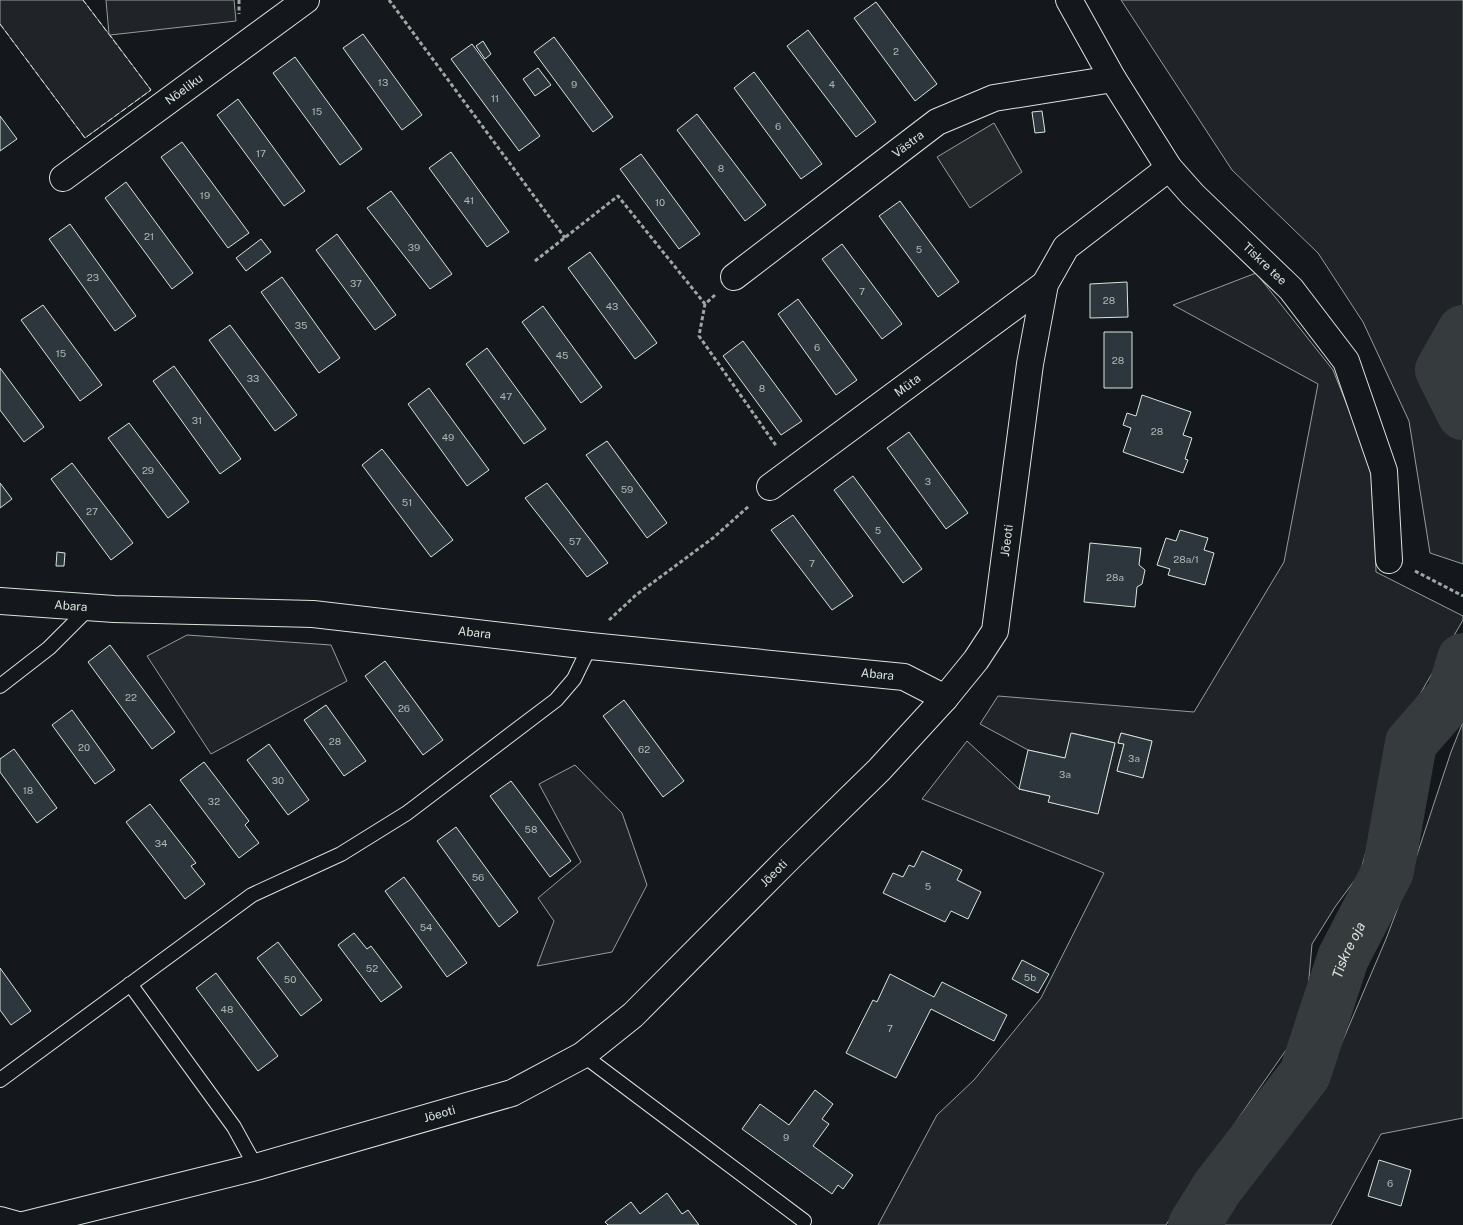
<svg xmlns="http://www.w3.org/2000/svg" width="1463" height="1225" font-family="'Public Sans',sans-serif">
  <rect width="100%" height="100%" fill="#14181c"/>
  <path fill="#202428" stroke="#939e99" fill-rule="evenodd" d="M0,0H83L109,34L106,0H234L236,21L110,35L151,90L85,138L0,24Z
    M1121,0H1463V564L1430,553L1409,421L1363,322L1318,253L1232,170Z
    M1256,273L1333,370L1373,470L1376,572L1463,616V620L1401,727L1360,873L1335,907L1312,944L1305,1023L1198,1176L1166,1225H878L937,1115L974,1080L1041,998L1104,873L922,799L967,741L1019,789L1050,796L1049,802L1098,813L1115,743L1072,733L1065,758L1028,750L980,724L998,696L1194,712L1284,562L1318,384L1173,305ZM1121,733L1152,741L1143,777L1117,771L1124,744L1118,743Z
    M187,635L331,645L347,681L211,754L147,656Z
    M1463,722V1118L1381,1134L1331,1225H1217L1323,1087L1386,939L1410,876L1451,752Z
    M575,765L622,813L647,885L612,952L537,966L554,921L538,898L581,862L539,784Z"/>
  <path fill="#24282b" stroke="#939e99" d="M994,123L1022,172L970,208L937,157Z"/>
  <g fill="none" stroke-linecap="round" stroke-linejoin="round">
    <g stroke="#363b3e" stroke-width="52">
      <path d="M1463,331L1441,370L1463,414"/>
      <path id="s1" d="M1194,1225L1217,1188L1305,1074L1343,958L1388,871L1411,743L1452,696L1463,659"/>
    </g>
  </g>
  <path fill="#2c363c" stroke="#d8e6dc" d="M876,2L937,84L915,101L854,18Z
    M808,30L876,122L856,137L787,46Z
    M363,34L422,115L402,130L343,48Z
    M554,37L613,117L593,132L534,52Z
    M483,41L491,54L485,59L476,46Z
    M472,44L540,136L519,151L451,59Z
    M295,57L362,149L340,165L273,73Z
    M538,68L551,85L535,96L523,79Z
    M754,72L822,164L801,179L734,88Z
    M238,99L305,191L284,206L217,115Z
    M1042,111L1045,132L1035,133L1032,112Z
    M697,114L766,205L745,221L677,130Z
    M0,116L17,139L0,151Z
    M182,142L249,233L228,248L161,157Z
    M451,152L509,232L487,247L429,168Z
    M641,154L700,234L679,249L620,169Z
    M126,182L193,273L172,289L105,198Z
    M391,191L452,274L430,289L367,208Z
    M900,201L959,282L938,297L879,216Z
    M70,224L136,316L115,331L49,239Z
    M337,234L396,315L375,330L316,250Z
    M261,239L271,252L246,271L236,258Z
    M842,244L902,324L882,339L822,259Z
    M590,252L657,343L635,359L568,268Z
    M282,277L340,358L319,373L261,292Z
    M1127,282L1128,317L1090,318V284Z
    M798,299L857,380L836,395L778,314Z
    M43,305L102,385L80,401L21,320Z
    M543,306L602,387L581,403L522,322Z
    M230,325L297,415L275,431L209,340Z
    M1104,332H1132V388H1104Z
    M743,341L802,421L781,435L723,356Z
    M487,348L546,429L524,444L466,364Z
    M174,366L241,459L220,474L153,381Z
    M0,368L44,427L24,442L0,410Z
    M429,388L489,470L467,486L408,404Z
    M1142,395L1191,412L1183,435L1192,438L1185,459L1188,460L1183,473L1123,452L1131,428L1123,425L1127,413L1136,416Z
    M129,423L189,502L168,518L108,438Z
    M909,432L968,513L946,529L887,448Z
    M607,441L667,523L647,538L586,455Z
    M382,449L453,540L431,557L362,465Z
    M72,463L133,543L111,560L51,479Z
    M853,476L922,569L903,583L834,490Z
    M0,483L12,499L0,508Z
    M547,483L608,563L587,577L525,498Z
    M793,515L853,596L832,610L771,530Z
    M1180,530L1208,538L1204,550L1214,553L1205,585L1168,575L1170,569L1157,565L1166,538L1176,541Z
    M1090,543L1141,548L1139,565L1145,570L1142,584L1137,587L1135,607L1084,602Z
    M57,552L65,553L64,566H56Z
    M110,645L175,732L152,749L88,662Z
    M385,661L443,740L423,755L365,676Z
    M624,700L684,781L663,797L603,716Z
    M326,705L366,761L344,776L304,720Z
    M72,710L115,770L95,784L52,725Z
    M1071,733L1115,743L1098,814L1048,802L1050,796L1019,789L1028,750L1065,758Z
    M1121,733L1152,741L1143,778L1117,771L1124,744L1118,743Z
    M269,744L309,800L288,815L247,760Z
    M14,749L57,808L37,823L0,772V759Z
    M204,762L249,821L245,825L259,843L239,858L180,780Z
    M511,781L571,861L550,877L490,796Z
    M150,804L196,863L191,866L205,884L185,899L126,822Z
    M456,827L518,912L499,927L437,841Z
    M922,851L962,870L957,880L981,892L968,919L951,911L945,922L883,893L893,873L903,877L909,865L914,867Z
    M404,877L467,963L447,977L385,891Z
    M354,933L367,949L371,946L402,987L381,1002L338,945Z
    M278,942L322,1000L301,1016L257,958Z
    M1022,960L1049,974L1038,993L1012,979Z
    M0,968L31,1011L11,1025L0,1010Z
    M216,973L278,1056L258,1071L196,988Z
    M890,974L934,997L942,982L1007,1015L994,1041L931,1009L896,1078L846,1053L873,1000L877,1002Z
    M815,1090L833,1104L822,1119L829,1124L813,1146L853,1175L843,1189L838,1185L832,1194L742,1129L760,1104L789,1125Z
    M1379,1160L1411,1170L1401,1206L1368,1196Z
    M667,1193L682,1214L688,1210L699,1225H608L605,1222L631,1202L640,1214Z"/>
  <g fill="none" stroke-linecap="round" stroke-linejoin="round">
    <defs>
      <path id="lane" d="M0,686L49,648L89,608
        M130,984L234,1127L256,1167
        M583,1055L804,1221
        M0,1080L252,895L341,854L407,813L556,700L574,679L590,646"/>
      <g id="street">
        <path id="s2" d="M1069,0L1113,79L1169,168L1193,195L1291,289L1346,361L1384,471L1389,560"/>
        <path id="s3" d="M63,178L306,0"/>
        <path id="s4" d="M734,277L937,122L994,98L1113,79"/>
        <path id="s5" d="M770,487L1045,284"/>
        <path id="s6" d="M0,601L114,609L313,614L590,646L904,677L945,698"/>
        <path d="M0,1220L18,1225"/>
        <path id="s7" d="M23,1225L256,1167L512,1093L583,1055L633,1015L789,858L879,770L945,698L976,660L995,631L1030,364L1045,284L1066,247L1169,168"/>
      </g>
    </defs>
    <use href="#lane" stroke="#d8e6dc" stroke-width="16"/>
    <use href="#street" stroke="#d8e6dc" stroke-width="28"/>
    <path stroke="#9da8a2" stroke-width="3" stroke-dasharray="4 2.5" stroke-linecap="butt" d="M239,0V14
      M389,0L565,238
      M535,261L618,196L705,304
      M715,295L705,304L699,336L777,447
      M1415,571L1463,596
      M609,620L636,595L713,538L749,506"/>
    <use href="#lane" stroke="#14181c" stroke-width="14"/>
    <use href="#street" stroke="#14181c" stroke-width="26"/>
    <path stroke="#d8e6dc" stroke-width="1" stroke-dasharray="6 2.5" stroke-linecap="butt" d="M0,24L85,138L151,90L83,0"/>
  </g>
  <g text-anchor="middle" stroke-width="4" stroke-linejoin="round" paint-order="stroke">
    <g font-size="10" fill="#adbab4">
      <text x="896" y="55">2</text>
      <text x="383" y="86">13</text>
      <text x="574" y="88">9</text>
      <text x="832" y="88">4</text>
      <text x="495" y="102">11</text>
      <text x="317" y="115">15</text>
      <text x="778" y="130">6</text>
      <text x="261" y="157">17</text>
      <text x="721" y="172">8</text>
      <text x="205" y="199">19</text>
      <text x="469" y="204">41</text>
      <text x="660" y="206">10</text>
      <text x="149" y="240">21</text>
      <text x="414" y="251">39</text>
      <text x="919" y="253">5</text>
      <text x="93" y="281">23</text>
      <text x="356" y="287">37</text>
      <text x="862" y="295">7</text>
      <text x="1109" y="304">28</text>
      <text x="612" y="310">43</text>
      <text x="301" y="329">35</text>
      <text x="817" y="351">6</text>
      <text x="61" y="357">15</text>
      <text x="562" y="359">45</text>
      <text x="1118" y="364">28</text>
      <text x="253" y="382">33</text>
      <text x="762" y="392">8</text>
      <text x="506" y="400">47</text>
      <text x="197" y="424">31</text>
      <text x="1157" y="435">28</text>
      <text x="448" y="441">49</text>
      <text x="148" y="474">29</text>
      <text x="928" y="485">3</text>
      <text x="627" y="493">59</text>
      <text x="407" y="506">51</text>
      <text x="92" y="515">27</text>
      <text x="878" y="534">5</text>
      <text x="575" y="545">57</text>
      <text x="1186" y="563">28a/1</text>
      <text x="812" y="567">7</text>
      <text x="1115" y="581">28a</text>
      <text x="131" y="701">22</text>
      <text x="404" y="712">26</text>
      <text x="335" y="745">28</text>
      <text x="84" y="751">20</text>
      <text x="644" y="753">62</text>
      <text x="1134" y="762">3a</text>
      <text x="1065" y="778">3a</text>
      <text x="278" y="784">30</text>
      <text x="28" y="794">18</text>
      <text x="214" y="805">32</text>
      <text x="531" y="833">58</text>
      <text x="161" y="847">34</text>
      <text x="478" y="881">56</text>
      <text x="928" y="890">5</text>
      <text x="426" y="931">54</text>
      <text x="372" y="972">52</text>
      <text x="1030" y="981">5b</text>
      <text x="290" y="983">50</text>
      <text x="227" y="1013">48</text>
      <text x="890" y="1032">7</text>
      <text x="786" y="1141">9</text>
      <text x="1390" y="1187">6</text>
    </g>
    <g font-size="12" fill="#d8e6dc" stroke="#14181c">
      <text dy="4" stroke="none"><textPath href="#s3" startOffset="150">Nõeliku</textPath></text>
      <text dy="4" stroke="none"><textPath href="#s4" startOffset="219">Västra</textPath></text>
      <text dy="4" stroke="none"><textPath href="#s2" startOffset="331">Tiskre tee</textPath></text>
      <text dy="4" stroke="none"><textPath href="#s5" startOffset="171">Müta</textPath></text>
      <text dy="4" stroke="none"><textPath href="#s7" startOffset="1271">Jõeoti</textPath></text>
      <text dy="4" stroke="none"><textPath href="#s6" startOffset="71">Abara</textPath></text>
      <text dy="4" stroke="none"><textPath href="#s6" startOffset="476">Abara</textPath></text>
      <text dy="4" stroke="none"><textPath href="#s6" startOffset="881">Abara</textPath></text>
      <text dy="4" stroke="none"><textPath href="#s7" startOffset="851">Jõeoti</textPath></text>
      <text dy="4" stroke="none"><textPath href="#s7" startOffset="431">Jõeoti</textPath></text>
    </g>
    <g font-size="14" font-style="italic" fill="#d8e6dc" stroke="#14181c">
      <text dy="5" stroke="none"><textPath href="#s1" startOffset="319">Tiskre oja</textPath></text>
    </g>
  </g>
</svg>
